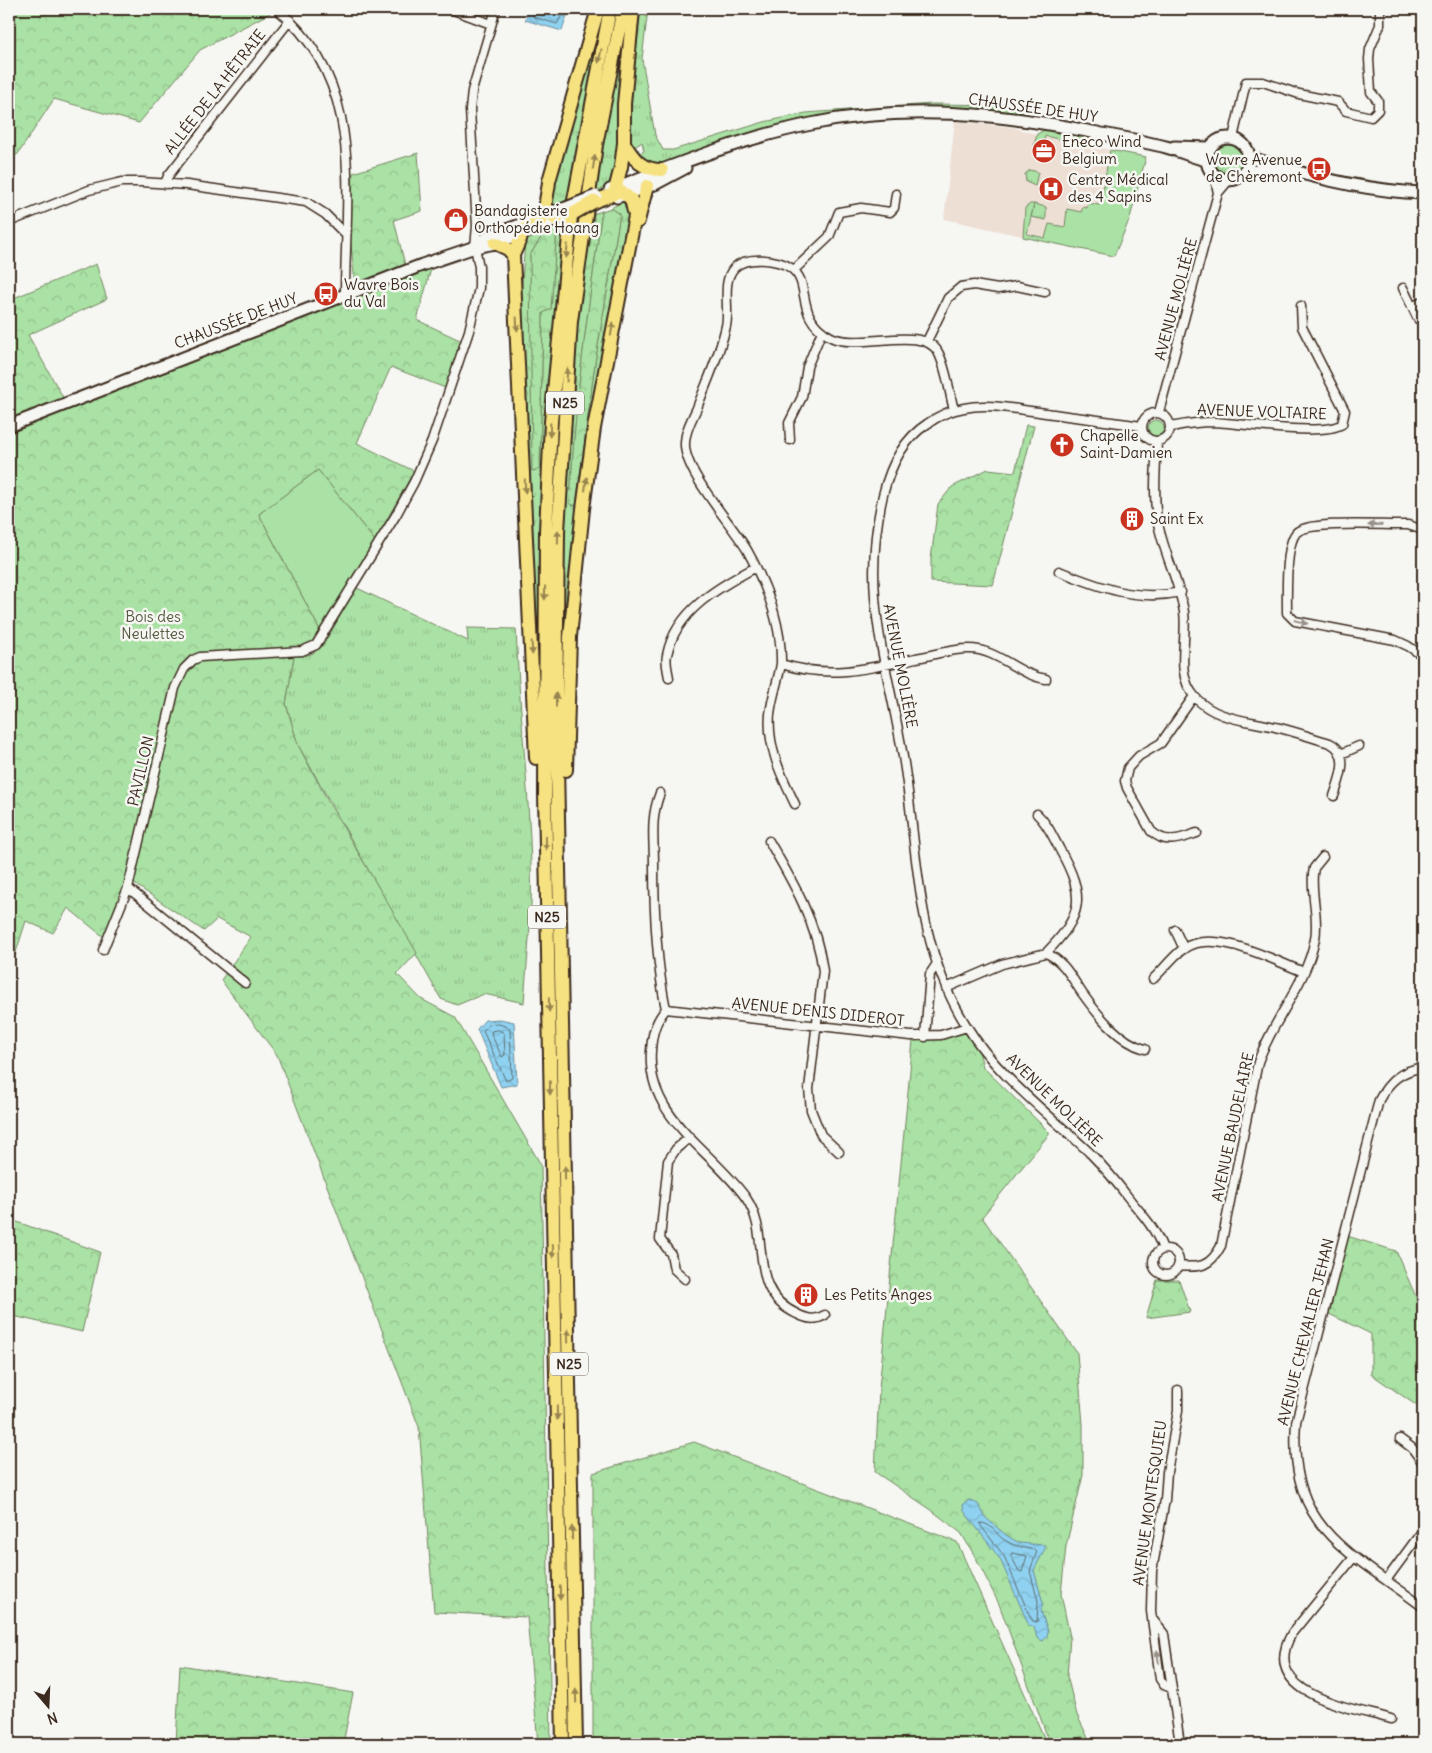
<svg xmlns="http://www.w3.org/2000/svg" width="1432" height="1753" font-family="Delius,sans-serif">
  <defs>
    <pattern id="grass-tufts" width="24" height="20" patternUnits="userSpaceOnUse" patternTransform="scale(1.25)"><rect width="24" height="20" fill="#aae1a4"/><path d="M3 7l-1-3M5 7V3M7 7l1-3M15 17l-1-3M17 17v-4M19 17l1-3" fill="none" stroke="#93c18d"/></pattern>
    <pattern id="forest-crowns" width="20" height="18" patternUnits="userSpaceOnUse" patternTransform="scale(1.25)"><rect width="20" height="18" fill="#aae1a4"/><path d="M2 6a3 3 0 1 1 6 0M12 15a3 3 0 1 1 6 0" fill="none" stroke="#93c18d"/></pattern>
    <pattern id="water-waves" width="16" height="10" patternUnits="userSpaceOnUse" patternTransform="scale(1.25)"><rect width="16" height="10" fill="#8fd1f0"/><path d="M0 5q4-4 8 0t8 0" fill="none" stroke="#7cb4cd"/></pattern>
  </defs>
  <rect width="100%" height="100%" fill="#f6f6f2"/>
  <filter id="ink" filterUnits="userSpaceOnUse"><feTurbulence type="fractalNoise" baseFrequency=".02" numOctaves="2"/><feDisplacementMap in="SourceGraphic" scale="10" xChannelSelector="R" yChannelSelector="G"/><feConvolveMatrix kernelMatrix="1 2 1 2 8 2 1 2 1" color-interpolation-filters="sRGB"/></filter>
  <g filter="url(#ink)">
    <path fill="#eedfd5" d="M955,121L1011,127L1047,137L1146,157L1130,218L1114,256L944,219Z"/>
    <path fill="url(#grass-tufts)" stroke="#728661" d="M605,9C551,241 540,472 538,709L521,297L525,241L544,233L530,255L540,469L543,312L551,309L557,228L563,225L566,204L550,209L551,195Z
      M629,9L624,44L616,175L606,188L596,192L593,214L602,211C588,309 574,405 570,504L575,506L595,363L620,214L611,208L622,202L627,205L631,211L577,513L568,592L563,670C564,539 567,407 583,277C594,187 611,98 629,9Z
      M641,9H648L642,59L655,135L663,150H673L764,122L806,113L932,104L1007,105L1026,114L986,109H893L680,161L651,166L632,151L638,149L640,153L644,151L642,142L632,149L630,145L631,98Z
      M1046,129L1091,138L1089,146L1045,136L1043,148L1034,146L1037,134Z
      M1214 159a14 14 0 1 1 28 0a14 14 0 1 1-28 0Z
      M1030,170L1038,172L1035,186L1026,182L1025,174Z
      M1034,204L1046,207V220L1031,217Z
      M1148 428a8 8 0 1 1 16 0a8 8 0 1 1-16 0Z
      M355,587L468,641L467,628L516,629C519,708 529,787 531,866C533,911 527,958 524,1003L484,994L457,1005L441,999L298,745L286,704L294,656C301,656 310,656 316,651C331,639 345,604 355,587Z"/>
    <path fill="url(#forest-crowns)" stroke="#728661" d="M9,9H152L156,14L161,9H266L272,12L200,50L139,123L54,99L18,154L9,159Z
      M418,153L422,211L394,220L405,265L355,284L350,236L353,173Z
      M611,208L620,214L595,363L576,506L570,504C574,405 588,309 602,211Z
      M557,228L551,309L543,313L540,469L532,471L530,255L544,233Z
      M96,264L107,299L28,335L64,399L9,420V300Z
      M431,269L417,320L464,342L448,389L391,367L357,443L414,471L375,541L318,470L259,514L320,630L313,641L296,648L294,656L286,704L298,745L329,803L417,953L397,974L421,999L455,1017L541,1165L551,1744H538L527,1617L434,1612L419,1427L277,1055L221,980L251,937L217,919L204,931L127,879L125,890L105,938L68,908L53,933L26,921L9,974V432Z
      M1026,425L1034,426L993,585L931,582V559L938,504L952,487L988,469L1015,472Z
      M967,1032L979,1051L983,1067L1050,1133L982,1217L1077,1353L1083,1424V1475L1066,1546L1061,1594L1070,1637L1067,1676L1077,1715L1091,1744H1050L999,1604L976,1558L961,1533L930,1509L875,1472L879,1389L913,1040L943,1039Z
      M9,1219L100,1252L82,1332L9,1315Z
      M1347,1236L1396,1251L1419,1304H1423V1410L1371,1374V1334L1327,1313Z
      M1157,1280H1179L1190,1312L1146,1318Z
      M694,1442L957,1542L1047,1744H593V1473Z
      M180,1665L353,1693L343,1744H176Z"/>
    <path fill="#aae1a4" stroke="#728661" d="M1110,150L1146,157L1130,218L1114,256L1023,237L1025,208L1030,204H1034L1027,234L1045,238L1049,224L1065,227L1067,209L1081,212L1083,207L1087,208L1088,203L1100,205Z
      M318,470L375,541L320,630L259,514Z"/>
    <path fill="url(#water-waves)" stroke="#6d8e9c" d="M529,9H559L568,12L562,31L525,20Z
      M500,1019L514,1022L517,1084L501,1087L477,1029L485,1020Z
      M969,1500L978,1504L986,1518L1006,1535L1019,1543L1045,1545V1549L1034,1570L1043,1603L1041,1611L1048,1631L1047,1636L1043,1641L1037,1638L1034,1627L1029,1626L1000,1559L964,1511L963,1505Z"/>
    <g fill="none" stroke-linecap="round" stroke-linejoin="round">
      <path stroke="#5d6d72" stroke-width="1" d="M533,9V17L557,24L562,15L561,9
        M499,1024L510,1028L512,1078L506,1081L483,1031L488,1025Z
        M499,1030L504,1033L505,1055L502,1057L491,1034L492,1031Z
        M981,1523C991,1523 996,1534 1003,1539C1014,1547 1025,1547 1037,1551L1030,1571L1038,1601L1037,1622L1033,1621L1029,1614L1004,1556L981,1526Z
        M1012,1553L1027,1556L1022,1572L1019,1571L1011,1556Z"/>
      <defs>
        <path id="minor" d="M277,9C367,83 345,192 345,295
          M451,9L491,24
          M1233,138L1246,82H1263L1299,94L1338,102L1346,111L1371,117L1378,110V101L1371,92L1369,59L1370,49L1380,25V9
          M1214,175L1218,193
          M165,184L168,176L290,20
          M9,222L89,190L122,182H141L187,185L306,202L325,214L345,234
          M794,270L829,237L839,212L861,208L890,212L894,208L896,194
          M1403,288L1418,319
          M1412,307L1423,301
          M927,341L948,298L961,287L974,285L998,289L1017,286L1045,292
          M954,410C949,392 947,369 938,352C923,324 858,351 831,337C793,317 813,284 791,268C778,259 746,255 734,268C721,282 730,308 726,326C720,354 707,381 697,408C692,419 685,431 685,443C683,471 732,524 747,550C766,584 782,624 781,664C830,679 868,669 916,658C933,655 951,649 969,649C998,649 1018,675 1046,679
          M1159,412L1218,193L1229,180
          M1142 427a14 14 0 1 1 28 0a14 14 0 1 1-28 0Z
          M1142,426C1107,421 1073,417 1039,412C1014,409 988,403 964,408C951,410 938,416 927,424C902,440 890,467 883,495C859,597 889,666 904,763C919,856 914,942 966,1025C997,1076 1047,1112 1090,1153C1105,1168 1118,1184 1131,1201C1144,1216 1156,1230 1163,1249
          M1171,427C1185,424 1200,422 1214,422C1239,423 1323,437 1342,424L1345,411L1302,327L1301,306
          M790,440L789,423L802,397L807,367L822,331
          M1157,442C1156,467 1153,493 1157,518C1162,550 1179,580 1184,612C1188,640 1174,673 1195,697C1215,720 1248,720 1275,727C1294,731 1312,738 1330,743C1351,754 1340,778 1334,796
          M1423,530L1408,525H1395C1377,525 1306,521 1296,533C1285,546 1287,595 1287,613L1295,621L1395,640L1408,646L1423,656
          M1059,571C1099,587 1137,602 1181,592
          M781,664C778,681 772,697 770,714C767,747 781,775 795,804
          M669,678C668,671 665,662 667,655C676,610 719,587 756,567
          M1194,696L1161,743L1139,756L1128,768L1125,781L1127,788L1151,831C1166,845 1179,839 1197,833
          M1341,754L1359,746
          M660,793C650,819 654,837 654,864C654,913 656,961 666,1009
          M1037,814C1048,824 1053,837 1060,850C1086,897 1083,915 1046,953
          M769,841C793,882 817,923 823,971L809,1089L811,1110L821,1135L839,1152
          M128,888L245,983
          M1175,930L1184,949
          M103,950L128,888L175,688L184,669L193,660L200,657L302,651L316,645L396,515L414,482L432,441L469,331L479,288V267L475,247L477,226L470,110L472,91L496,9
          M1153,979C1163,970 1172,957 1183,949C1214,927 1274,961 1304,972
          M946,988L1002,964L1046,953C1065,962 1071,977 1082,993C1097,1014 1119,1042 1145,1049
          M666,1009C655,1022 652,1034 651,1051C646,1118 712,1150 746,1198C773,1237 745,1290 797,1314C807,1319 815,1321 825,1315
          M666,1009L911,1036L941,1035L967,1027
          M925,1037L930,974L936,965
          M1423,1067C1401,1071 1389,1081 1379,1100L1296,1422C1288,1530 1348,1550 1423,1607
          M1153 1262a13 13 0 1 1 26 0a13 13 0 1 1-26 0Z
          M1178,1266C1200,1268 1210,1267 1221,1246L1258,1062C1273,1019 1306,985 1315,939C1319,917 1311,896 1313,874L1314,868L1323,857
          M685,1279L674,1269L671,1254L660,1239L668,1161L676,1149L690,1137
          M1400,1439L1412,1448L1423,1463
          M1354,1557L1292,1633C1257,1695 1350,1707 1391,1719
          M1387,1579L1423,1530
          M1153,1620L1164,1634L1180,1744
          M1171,1688L1164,1685L1160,1679L1151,1611L1152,1571L1165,1500L1167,1472L1178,1411V1390"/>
        <path id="secondary" d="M1207 159a21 21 0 1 1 42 0a21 21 0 1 1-42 0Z
          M1174,147L1209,148
          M1249,157C1305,176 1364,191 1423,193
          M1243,174L1261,170H1276
          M610,190C675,165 742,138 811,124C905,104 999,113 1092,132C1117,137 1142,141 1166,147C1180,151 1193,157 1206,160
          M617,197L655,184L685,168
          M478,244L488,237L566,208
          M9,426L422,265L475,247L495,243L564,217"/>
        <path id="trunk" d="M624,143C634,160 642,170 662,170
          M595,201L614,194L621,167L624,143V104L633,9
          M557,220C539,207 548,200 549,181L598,9
          M638,221L647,186
          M495,243L508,249L513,255
          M536,758L513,255L525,228L538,223L544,216
          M566,770L570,637L583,509L594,428L635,216L631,199L616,188
          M563,1744L545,794L546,531L551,422L571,216L610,9
          M576,1744L556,713L558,531L571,321L596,145L623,9"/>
      </defs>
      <use href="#minor" stroke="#3b2a1e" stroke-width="11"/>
      <use href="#secondary" stroke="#3b2a1e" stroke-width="15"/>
      <use href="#trunk" stroke="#3b2a1e" stroke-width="16"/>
      <use href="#minor" stroke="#f6f6f2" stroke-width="8"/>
      <use href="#secondary" stroke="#f6f6f2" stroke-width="11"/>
      <use href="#trunk" stroke="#f7e281" stroke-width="12"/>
      <defs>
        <path id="secondary-bridge" d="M566,208L596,196"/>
        <path id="trunk-bridge" d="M574,213L595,201"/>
      </defs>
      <use href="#secondary-bridge" stroke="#3b2a1e" stroke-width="15" stroke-linecap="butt"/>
      <use href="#trunk-bridge" stroke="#3b2a1e" stroke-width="16" stroke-linecap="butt"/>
      <use href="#secondary-bridge" stroke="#f6f6f2" stroke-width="11"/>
      <use href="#trunk-bridge" stroke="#f7e281" stroke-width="12"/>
    </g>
    <defs><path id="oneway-solid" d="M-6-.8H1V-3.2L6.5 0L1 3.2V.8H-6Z" transform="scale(1.25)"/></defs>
    <g fill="#998650">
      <use href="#oneway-solid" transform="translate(600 56) rotate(102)"/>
      <use href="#oneway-solid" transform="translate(594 162) rotate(-81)"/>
      <use href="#oneway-solid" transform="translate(567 251) rotate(96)"/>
      <use href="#oneway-solid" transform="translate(517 324) rotate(87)"/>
      <use href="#oneway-solid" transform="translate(612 329) rotate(-80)"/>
      <use href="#oneway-solid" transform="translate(567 375) rotate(-86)"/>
      <use href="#oneway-solid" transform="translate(550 430) rotate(93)"/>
      <use href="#oneway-solid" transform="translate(586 484) rotate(-82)"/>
      <use href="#oneway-solid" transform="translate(525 486) rotate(88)"/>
      <use href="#oneway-solid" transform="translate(558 537) rotate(-89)"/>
      <use href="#oneway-solid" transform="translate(545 593) rotate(91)"/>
      <use href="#oneway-solid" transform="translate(532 648) rotate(87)"/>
      <use href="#oneway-solid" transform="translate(556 700) rotate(-90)"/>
      <use href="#oneway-solid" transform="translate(546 843) rotate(89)"/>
      <use href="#oneway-solid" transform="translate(549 1005) rotate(89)"/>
      <use href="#oneway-solid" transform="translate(550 1088) rotate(89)"/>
      <use href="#oneway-solid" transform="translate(565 1173) rotate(-91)"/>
      <use href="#oneway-solid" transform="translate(553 1251) rotate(89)"/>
      <use href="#oneway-solid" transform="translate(568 1336) rotate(-91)"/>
      <use href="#oneway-solid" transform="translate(557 1413) rotate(89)"/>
      <use href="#oneway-solid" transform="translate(572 1533) rotate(-91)"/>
      <use href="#oneway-solid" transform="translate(560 1593) rotate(89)"/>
      <use href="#oneway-solid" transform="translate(576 1696) rotate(-91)"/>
    </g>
    <g fill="#989088">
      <use href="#oneway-solid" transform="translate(1375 525) rotate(179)"/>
      <use href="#oneway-solid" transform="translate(1301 622) rotate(15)"/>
      <use href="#oneway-solid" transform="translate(1158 1657) rotate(-97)"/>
    </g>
  </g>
  <defs>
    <symbol id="office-disc" viewBox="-11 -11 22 22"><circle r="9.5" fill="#c8321e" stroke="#f6f6f2"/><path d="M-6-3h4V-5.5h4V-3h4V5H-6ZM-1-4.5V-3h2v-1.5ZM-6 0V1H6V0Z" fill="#fff"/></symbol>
    <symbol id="bus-disc" viewBox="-11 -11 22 22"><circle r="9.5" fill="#c8321e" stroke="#f6f6f2"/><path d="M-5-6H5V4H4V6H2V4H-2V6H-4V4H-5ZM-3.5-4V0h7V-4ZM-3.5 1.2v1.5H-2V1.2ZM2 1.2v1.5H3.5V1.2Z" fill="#fff"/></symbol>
    <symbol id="hospital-disc" viewBox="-11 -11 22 22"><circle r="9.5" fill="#c8321e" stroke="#f6f6f2"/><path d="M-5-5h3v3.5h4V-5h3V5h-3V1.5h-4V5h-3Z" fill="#fff"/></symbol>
    <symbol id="shop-disc" viewBox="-11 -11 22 22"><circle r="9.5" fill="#c8321e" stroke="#f6f6f2"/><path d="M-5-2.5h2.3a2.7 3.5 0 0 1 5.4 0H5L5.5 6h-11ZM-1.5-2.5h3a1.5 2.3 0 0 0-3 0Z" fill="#fff"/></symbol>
    <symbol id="church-disc" viewBox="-11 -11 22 22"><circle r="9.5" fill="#c8321e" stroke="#f6f6f2"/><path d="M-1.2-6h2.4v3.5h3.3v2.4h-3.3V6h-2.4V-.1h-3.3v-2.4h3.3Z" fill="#fff"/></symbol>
    <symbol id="building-disc" viewBox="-11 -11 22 22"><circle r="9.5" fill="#c8321e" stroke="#f6f6f2"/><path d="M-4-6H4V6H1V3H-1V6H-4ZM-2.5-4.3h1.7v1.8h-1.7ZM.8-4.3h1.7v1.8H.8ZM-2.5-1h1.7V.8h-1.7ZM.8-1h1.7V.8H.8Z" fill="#fff"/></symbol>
  </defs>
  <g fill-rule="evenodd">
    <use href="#office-disc" x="1030" y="137" width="28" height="28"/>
    <use href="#bus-disc" x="1305" y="155" width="28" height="28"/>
    <use href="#hospital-disc" x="1037" y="175" width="28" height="28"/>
    <use href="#shop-disc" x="442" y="206" width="28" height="28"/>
    <use href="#bus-disc" x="312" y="280" width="28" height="28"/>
    <use href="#church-disc" x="1048" y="431" width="28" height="28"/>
    <use href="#building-disc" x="1118" y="505" width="28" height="28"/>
    <use href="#building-disc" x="792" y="1281" width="28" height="28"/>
  </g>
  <g text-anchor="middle" stroke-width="5" stroke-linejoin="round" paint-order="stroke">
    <g fill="#f6f6f2" stroke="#73675e" stroke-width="1">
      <rect x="546" y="391.5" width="38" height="23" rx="4"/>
      <rect x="528" y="905.5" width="38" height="23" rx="4"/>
      <rect x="550" y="1352.5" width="38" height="23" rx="4"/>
    </g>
    <g font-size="14" font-weight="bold" fill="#3b2a1e">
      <text x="565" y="408">N25</text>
      <text x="547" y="922">N25</text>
      <text x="569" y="1369">N25</text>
    </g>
    <g font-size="15" fill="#3b2a1e" stroke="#f6f6f2">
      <text transform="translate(215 92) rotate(-52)" y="5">ALLÉE DE LA HÊTRAIE</text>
      <text transform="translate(1033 108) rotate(8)" y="5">CHAUSSÉE DE HUY</text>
      <text transform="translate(1176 299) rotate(-75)" y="5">AVENUE MOLIÈRE</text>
      <text transform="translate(236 321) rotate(-21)" y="5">CHAUSSÉE DE HUY</text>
      <text transform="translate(1262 412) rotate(2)" y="5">AVENUE VOLTAIRE</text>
      <text transform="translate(900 666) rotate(79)" y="5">AVENUE MOLIÈRE</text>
      <text transform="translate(141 771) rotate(-77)" y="5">PAVILLON</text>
      <text transform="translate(818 1012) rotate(6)" y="5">AVENUE DENIS DIDEROT</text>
      <text transform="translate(1054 1100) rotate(44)" y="5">AVENUE MOLIÈRE</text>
      <text transform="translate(1233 1127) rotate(-78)" y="5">AVENUE BAUDELAIRE</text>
      <text transform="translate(1306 1332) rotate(-76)" y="5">AVENUE CHEVALIER JEHAN</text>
      <text transform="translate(1150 1503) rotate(-82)" y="5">AVENUE MONTESQUIEU</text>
    </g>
    <g font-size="15" fill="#3b2a1e" stroke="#f6f6f2" text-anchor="start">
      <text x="1062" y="147">Eneco Wind<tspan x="1062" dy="17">Belgium</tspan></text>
      <text x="1302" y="165" text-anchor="end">Wavre Avenue<tspan x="1302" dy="17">de Chèremont</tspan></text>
      <text x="1068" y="185">Centre Médical<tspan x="1068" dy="17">des 4 Sapins</tspan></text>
      <text x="474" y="216">Bandagisterie<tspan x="474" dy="17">Orthopédie Hoang</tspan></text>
      <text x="344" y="290">Wavre Bois<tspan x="344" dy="17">du Val</tspan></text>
      <text x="1080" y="441">Chapelle<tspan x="1080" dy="17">Saint-Damien</tspan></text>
      <text x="1150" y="524">Saint Ex</text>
      <text x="824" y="1300">Les Petits Anges</text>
    </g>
    <g font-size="15" fill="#575840" stroke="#f6f6f2">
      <text x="153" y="622">Bois des<tspan x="153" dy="17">Neulettes</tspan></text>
    </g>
  </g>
  <rect width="1432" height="1753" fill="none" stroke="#f6f6f2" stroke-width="30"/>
  <rect x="15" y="15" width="1402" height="1723" fill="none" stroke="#3b2a1e" stroke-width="2" filter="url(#ink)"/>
  <g transform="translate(48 1706) rotate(161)" stroke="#f6f6f2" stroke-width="4" paint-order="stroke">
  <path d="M0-4L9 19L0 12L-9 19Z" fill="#3b2a1e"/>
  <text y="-8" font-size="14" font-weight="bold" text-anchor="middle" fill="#3b2a1e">N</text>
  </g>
</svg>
